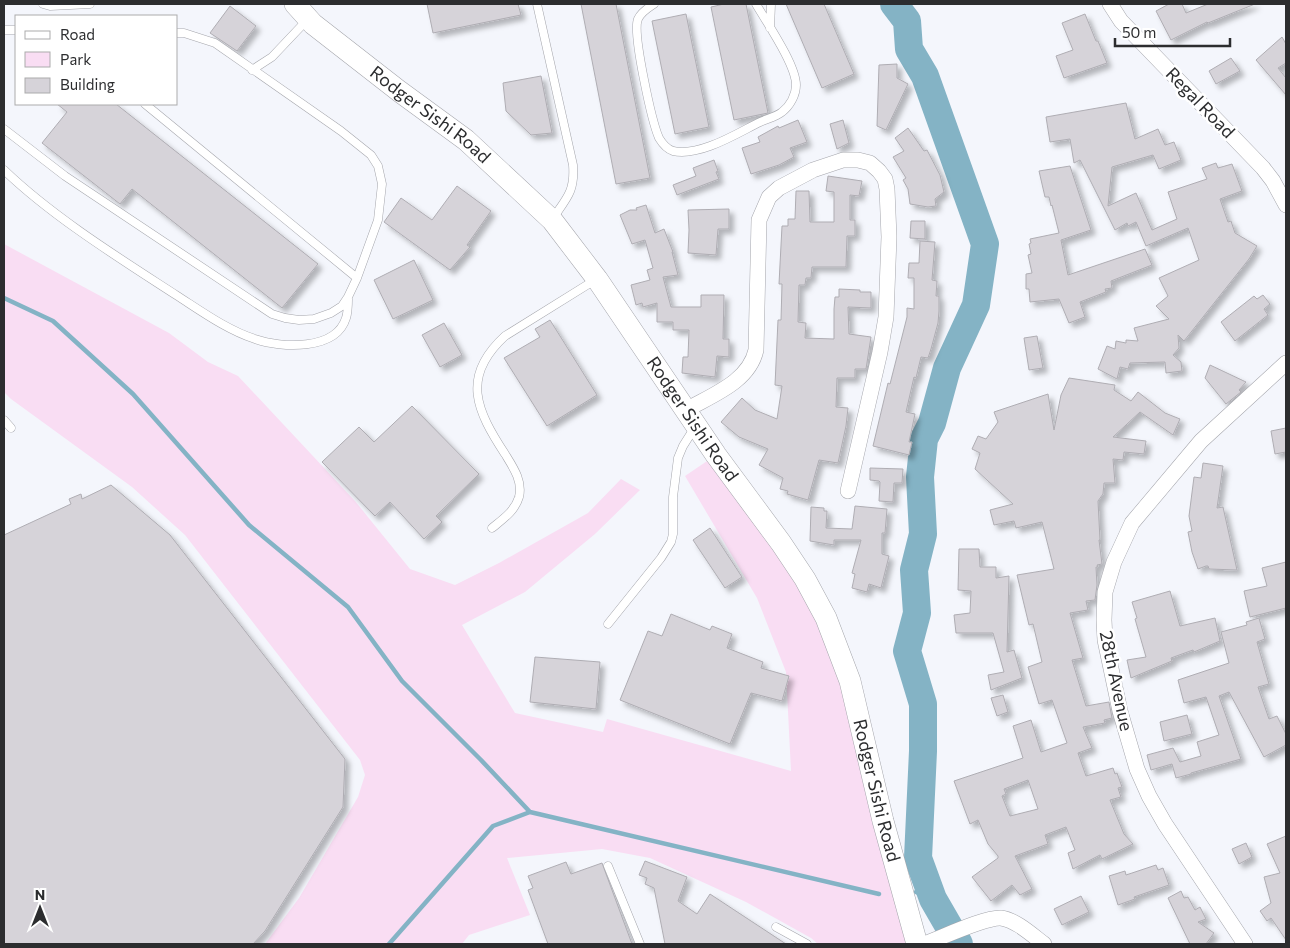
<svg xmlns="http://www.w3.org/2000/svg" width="1290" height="948" font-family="Commissioner,sans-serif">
  <defs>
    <filter id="shadow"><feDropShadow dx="4.5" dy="4.5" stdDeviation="2.5" flood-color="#0004"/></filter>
  </defs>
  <rect width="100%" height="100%" fill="#f4f6fc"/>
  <path fill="#f9ddf3" d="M4,244L169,333L208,362L238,376L355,501L410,569L455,585L499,563L588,513L621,479L640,490L595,534L525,592L462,625L515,713L603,732L607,719L791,771L786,672L757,598L685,476L716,455L826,618L916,944H818L811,938L746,902L650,858L602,849L507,858L530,915L469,935L462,944H265L299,898L358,797L365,775L360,760L185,535L132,487L11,399L4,392Z"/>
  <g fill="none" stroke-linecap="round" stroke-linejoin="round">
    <path stroke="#84b3c5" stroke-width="4.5" d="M4,298L53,321L133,394L249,525L348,607L402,681L481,760L530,812
      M916,892L933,899
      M389,944L493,826L530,812L879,894"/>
    <path stroke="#84b3c5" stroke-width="28" d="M894,4L907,21L909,49L925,76L985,244L976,305L947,368L932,423L924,439L920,477L923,534L914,570L917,613L907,651L923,704V751L918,858L933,899L959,944"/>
  </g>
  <path fill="#d6d3d9" stroke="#afadb3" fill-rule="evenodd" filter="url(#shadow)" d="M427,4H518L521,15L433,33Z
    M581,4H616L650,178L616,184Z
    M724,4H746L768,113L734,120L711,7Z
    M786,4H824L854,74L822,88Z
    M1169,4H1182L1186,13L1208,4H1255L1208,23L1207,22L1171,40L1156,11Z
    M230,6L256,26L237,51L210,33Z
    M686,14L709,127L675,134L652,21Z
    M1085,14L1096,41H1098L1107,63L1064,78L1056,56L1073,50L1062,23Z
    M1282,37L1286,44V63L1278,68L1286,78V95L1256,60Z
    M1231,58L1240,71L1216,84L1209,71Z
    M897,64V78L908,84L886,130L877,126L879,65Z
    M541,76L552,133L531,135L506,111L503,83Z
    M1126,103L1135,139L1158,129L1165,145L1174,142L1181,160L1159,169L1153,155L1112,167L1108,206L1136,193L1152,230L1177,219L1168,192L1207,179L1202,168L1216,163L1218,168L1232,164L1242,191L1220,199L1228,222L1231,221L1235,233L1257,246L1249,259L1184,341L1178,335L1179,348L1173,355L1181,362L1182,371L1166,373L1165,362L1130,363L1128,369L1120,367L1117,379L1098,369L1107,346L1115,349L1116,341L1126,343V340L1138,341L1134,328L1169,319L1156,306L1168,296L1159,278L1199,260L1188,228L1146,246L1136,222L1128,226L1127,223L1115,230L1080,160L1074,163L1070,139L1050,142L1046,117Z
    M57,104H116L318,264L282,308L132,189L120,204L42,143L67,112Z
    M798,120L807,142L790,148L794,157L779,165L751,174L742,148L760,142L758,137L778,126L779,128Z
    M843,120L849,143L837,149L830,124Z
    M908,128L924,151L927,150L940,175L944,192L935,199L936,206L928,207L910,204L908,189L903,180L906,178L893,157L904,151L895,138Z
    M714,160L718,171L716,172L719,179L677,195L673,185L696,176L693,168Z
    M1070,166L1091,230L1061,240L1068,275L1145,249L1152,265L1111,281L1112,288L1105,289L1106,292L1080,302L1085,317L1069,323L1059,299L1030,302L1029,289H1026V274L1032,273L1028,255L1031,254L1029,244L1031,243L1030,239L1059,233L1052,205L1051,206L1049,197H1045L1039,171Z
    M828,176L862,181L859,196L850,195V220H855V236H847L846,267H812L811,278H806L805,285H799L798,322L806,323L805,338L834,339V309L835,297H839V289L860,290V292H871V308L848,307L849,334L871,337L866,369H855V378H837L836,407L848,408L846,426L838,463L819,460L808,500L787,494L788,491L780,489L783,478L759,465L768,449L739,437L721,422L742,398L755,410L777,419L782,386L775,385L778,320H781L782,284H779L782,226H788V219H795L796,191H809L810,222H834V192L826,191Z
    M457,186L491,211L467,245L470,247L450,270L384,222L401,198L432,220Z
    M646,205L655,233L664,229L673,252H672L678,275L663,277L671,307H701V295H724L723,339H729V357L717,356L715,377L682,373L683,357H688L689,330H673V322H657V303L643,307L642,303L636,305L631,285L650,280L647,270L653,268L645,240L632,244L620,215L630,210H637L636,208Z
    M729,209V229H718L716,255L688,253L689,230L688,210Z
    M911,221H925V239L910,238Z
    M920,241L935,242L932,280L937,281L936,296H939V311L938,323L931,349L928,358L921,357L916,378L914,377L906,412L915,414L909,442H912L909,455L873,446L888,383L890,384L907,317V308L914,309V278H908L909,263H919Z
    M414,260L433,300L393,319L374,280Z
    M1263,295L1270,304L1264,309L1268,315L1235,341L1221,322L1254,296L1257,299Z
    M550,320L597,395L547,426L504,358L540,337L535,329Z
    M444,323L462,355L440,367L422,335Z
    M1037,336L1043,368L1029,370L1024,338Z
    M1210,365L1246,382L1239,390L1241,392L1226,404L1205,378Z
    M1069,378L1115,385L1114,390L1131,401L1138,392L1165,413L1180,419L1173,435L1140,412L1113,437L1146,441L1144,454L1124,452L1123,460L1113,459L1115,483H1104L1103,494L1098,501L1100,540H1099L1102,564L1097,565L1098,567H1096L1097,585L1095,600L1086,601L1088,610L1070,613L1083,658L1072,660L1086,706L1109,702L1112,718L1104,720L1105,723L1083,727L1092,748L1078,753L1086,776L1113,768L1115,774L1117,773L1122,787L1118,788L1121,797L1110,800L1124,834L1133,844L1102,859L1100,855L1073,869L1068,853L1075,850L1066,827L1045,835L1048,844L1015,856L1032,889L1020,895L1012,885L991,901L972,877L998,858V856L988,844L978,820L970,824L954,781L1023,758L1013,726L1031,720L1041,752L1067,743L1052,700L1039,704L1028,667L1042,662L1033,624L1029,625L1017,575L1054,569L1042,522L1016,528L1014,521L994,525L990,510L1013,504L975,469L980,453L972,449L978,436L986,439L998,422L994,412L1048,394L1054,430L1061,395ZM1028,780L1038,809L1010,816L1002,796L1006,794L1004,789Z
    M412,406L479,474L436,516L442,522L424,539L390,502L375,516L322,462L359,427L374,442Z
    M1286,428V452L1275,454L1271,431Z
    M1203,463L1223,466L1217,508L1223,507L1237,570L1209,569L1208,566H1206L1198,569L1192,552L1188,532L1192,531L1189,516L1194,477L1201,478Z
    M870,468L903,469L902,483H894L893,502L879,501L880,482L879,481L870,480Z
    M111,485L170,535L345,759L343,807L265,931L253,944H4V535L71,504L69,499L81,494L82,499Z
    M855,506L887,509L885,533H882V554L889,556L881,588L869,584L867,592L852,588L855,574L852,573L861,540H834V545L810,541L811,507L824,508V511H827L826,528L852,529Z
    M710,528L742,577L725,588L693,540Z
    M959,549H979L980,567H996V578L1009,576L1007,652L1014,650L1022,678L991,690L988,675L1004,672L993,633H956L954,615L970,613L971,591L958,590Z
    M1286,562V608L1250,617L1244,591L1267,586L1262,568Z
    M1170,591L1180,626L1215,618L1220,641L1194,652L1193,650L1171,658L1172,661L1131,678L1127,660L1146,657L1135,619L1137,618L1132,602Z
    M671,614L710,630L712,626L732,634L727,648L763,662L761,668L789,676L782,701L751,693L730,744L620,700L648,631L662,636Z
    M1259,618L1265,639L1257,642L1269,684L1258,687L1269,719L1277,716L1286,734V745L1264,757L1229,692L1219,696L1241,759L1191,773V774L1176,778L1172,764L1151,770L1147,755L1173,748L1180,762L1201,756L1197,742L1219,735L1206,697L1184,703L1178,680L1229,663L1221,632L1247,625L1246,622Z
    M535,657L600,662L596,709L530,702Z
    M1003,695L1008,712L997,716L991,698Z
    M1187,715L1192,734L1164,741L1160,722Z
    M1286,836V940L1271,918L1267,921L1260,911L1271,903L1264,877L1280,873L1267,844Z
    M1246,843L1252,857L1239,864L1232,849Z
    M645,861L687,877L678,901L697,914L710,894L786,944H665L654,888L645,884L647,878L639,875Z
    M566,862L571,874L602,863L632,944H548L528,890L533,888L528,876Z
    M1156,865L1158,870L1163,868L1169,885L1134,897L1135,899L1118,905L1109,876L1125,871L1126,875Z
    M1181,891L1184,898L1188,897L1195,910L1200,907L1206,919L1198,922L1214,933L1206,944H1190L1168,898Z
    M1081,896L1089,912L1062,925L1054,909Z"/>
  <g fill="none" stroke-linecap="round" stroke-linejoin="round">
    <defs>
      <path id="lane" d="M43,4L50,6L90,4
        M537,4L573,165C575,191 567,198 553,218
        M654,4C648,8 641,12 638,19C632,33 652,122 659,138C662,143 667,149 673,151C699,157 736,134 758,123C766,119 776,117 782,112C790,106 796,95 796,85C796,65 767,23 756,4
        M770,28L771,4
        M4,30H16
        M252,70L272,57L307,20
        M145,104L357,278
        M4,129L65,176L272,314L285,318L299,320L314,319L331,313L342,306L348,297L357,278L378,220L382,184L378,166L371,155L341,131L215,43L184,33H176
        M4,170C53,217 119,258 176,295C201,311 227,330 255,339C281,348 336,351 346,318C348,312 348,305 348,299
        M4,420L11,428
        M492,528C503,519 515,511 519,497C523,481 513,467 505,454C477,411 460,377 505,336L595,280
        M608,624L661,558L671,542L673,534V497L678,458L683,446L695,427
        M608,866L640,944
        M776,927L807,944"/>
      <path id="street" d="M1110,4L1121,21L1263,168L1273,181L1286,205
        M686,410C712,395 749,382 756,350L759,220L769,197L779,188L813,170L843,160H858L870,163L879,171L885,179L887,189L889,237L886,317L880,352L848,491
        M924,944C941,938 985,917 1001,918C1016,920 1032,935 1044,944
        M1245,944L1165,824L1149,796L1137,769L1120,711L1105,640L1104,620L1105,592L1114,562L1132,523L1201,441L1286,363"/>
      <g id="secondary">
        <path id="s1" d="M295,4L313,24L399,91L466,140L552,220L597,279L716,455L781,543L805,579L826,618L850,681L883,821L917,944"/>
      </g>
    </defs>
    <use href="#lane" stroke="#a5a6ac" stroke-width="9"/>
    <use href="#street" stroke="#a5a6ac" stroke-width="16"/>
    <use href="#secondary" stroke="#a5a6ac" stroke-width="22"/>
    <use href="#lane" stroke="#fff" stroke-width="8"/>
    <use href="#street" stroke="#fff" stroke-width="15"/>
    <use href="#secondary" stroke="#fff" stroke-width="21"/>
  </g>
  <g text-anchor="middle" stroke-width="5" stroke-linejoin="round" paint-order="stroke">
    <g font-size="18" fill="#2c2d2f" stroke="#fff">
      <text transform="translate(1200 103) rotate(46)" y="6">Regal Road</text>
      <text dy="6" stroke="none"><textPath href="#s1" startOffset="175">Rodger Sishi Road</textPath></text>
      <text dy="6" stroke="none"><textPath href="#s1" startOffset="580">Rodger Sishi Road</textPath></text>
      <text transform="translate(1116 681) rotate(78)" y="6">28th Avenue</text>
      <text dy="6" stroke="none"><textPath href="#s1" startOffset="1000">Rodger Sishi Road</textPath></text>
    </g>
  </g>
  <rect width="1290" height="948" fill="none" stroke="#2c2d2f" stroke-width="10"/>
  <rect x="15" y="15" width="162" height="90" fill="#ffffff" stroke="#ababac"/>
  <rect x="25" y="31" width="25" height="8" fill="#ffffff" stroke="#ababac"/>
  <text x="60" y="40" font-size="15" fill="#2c2d2f">Road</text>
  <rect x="25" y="52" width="25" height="15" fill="#f9ddf3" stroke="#ababac"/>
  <text x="60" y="65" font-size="15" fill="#2c2d2f">Park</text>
  <rect x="25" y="78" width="25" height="15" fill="#d6d3d9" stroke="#ababac"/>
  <text x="60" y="90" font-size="15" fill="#2c2d2f">Building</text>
  <g transform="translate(40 908)" stroke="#ffffff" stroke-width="4" paint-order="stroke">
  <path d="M0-4L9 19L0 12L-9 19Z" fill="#2c2d2f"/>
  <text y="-8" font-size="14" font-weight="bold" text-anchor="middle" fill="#2c2d2f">N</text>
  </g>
  <path d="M1115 38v8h115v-8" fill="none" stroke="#2c2d2f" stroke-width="2.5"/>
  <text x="1122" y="38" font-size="15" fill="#2c2d2f" stroke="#ffffff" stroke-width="4" paint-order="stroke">50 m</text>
</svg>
